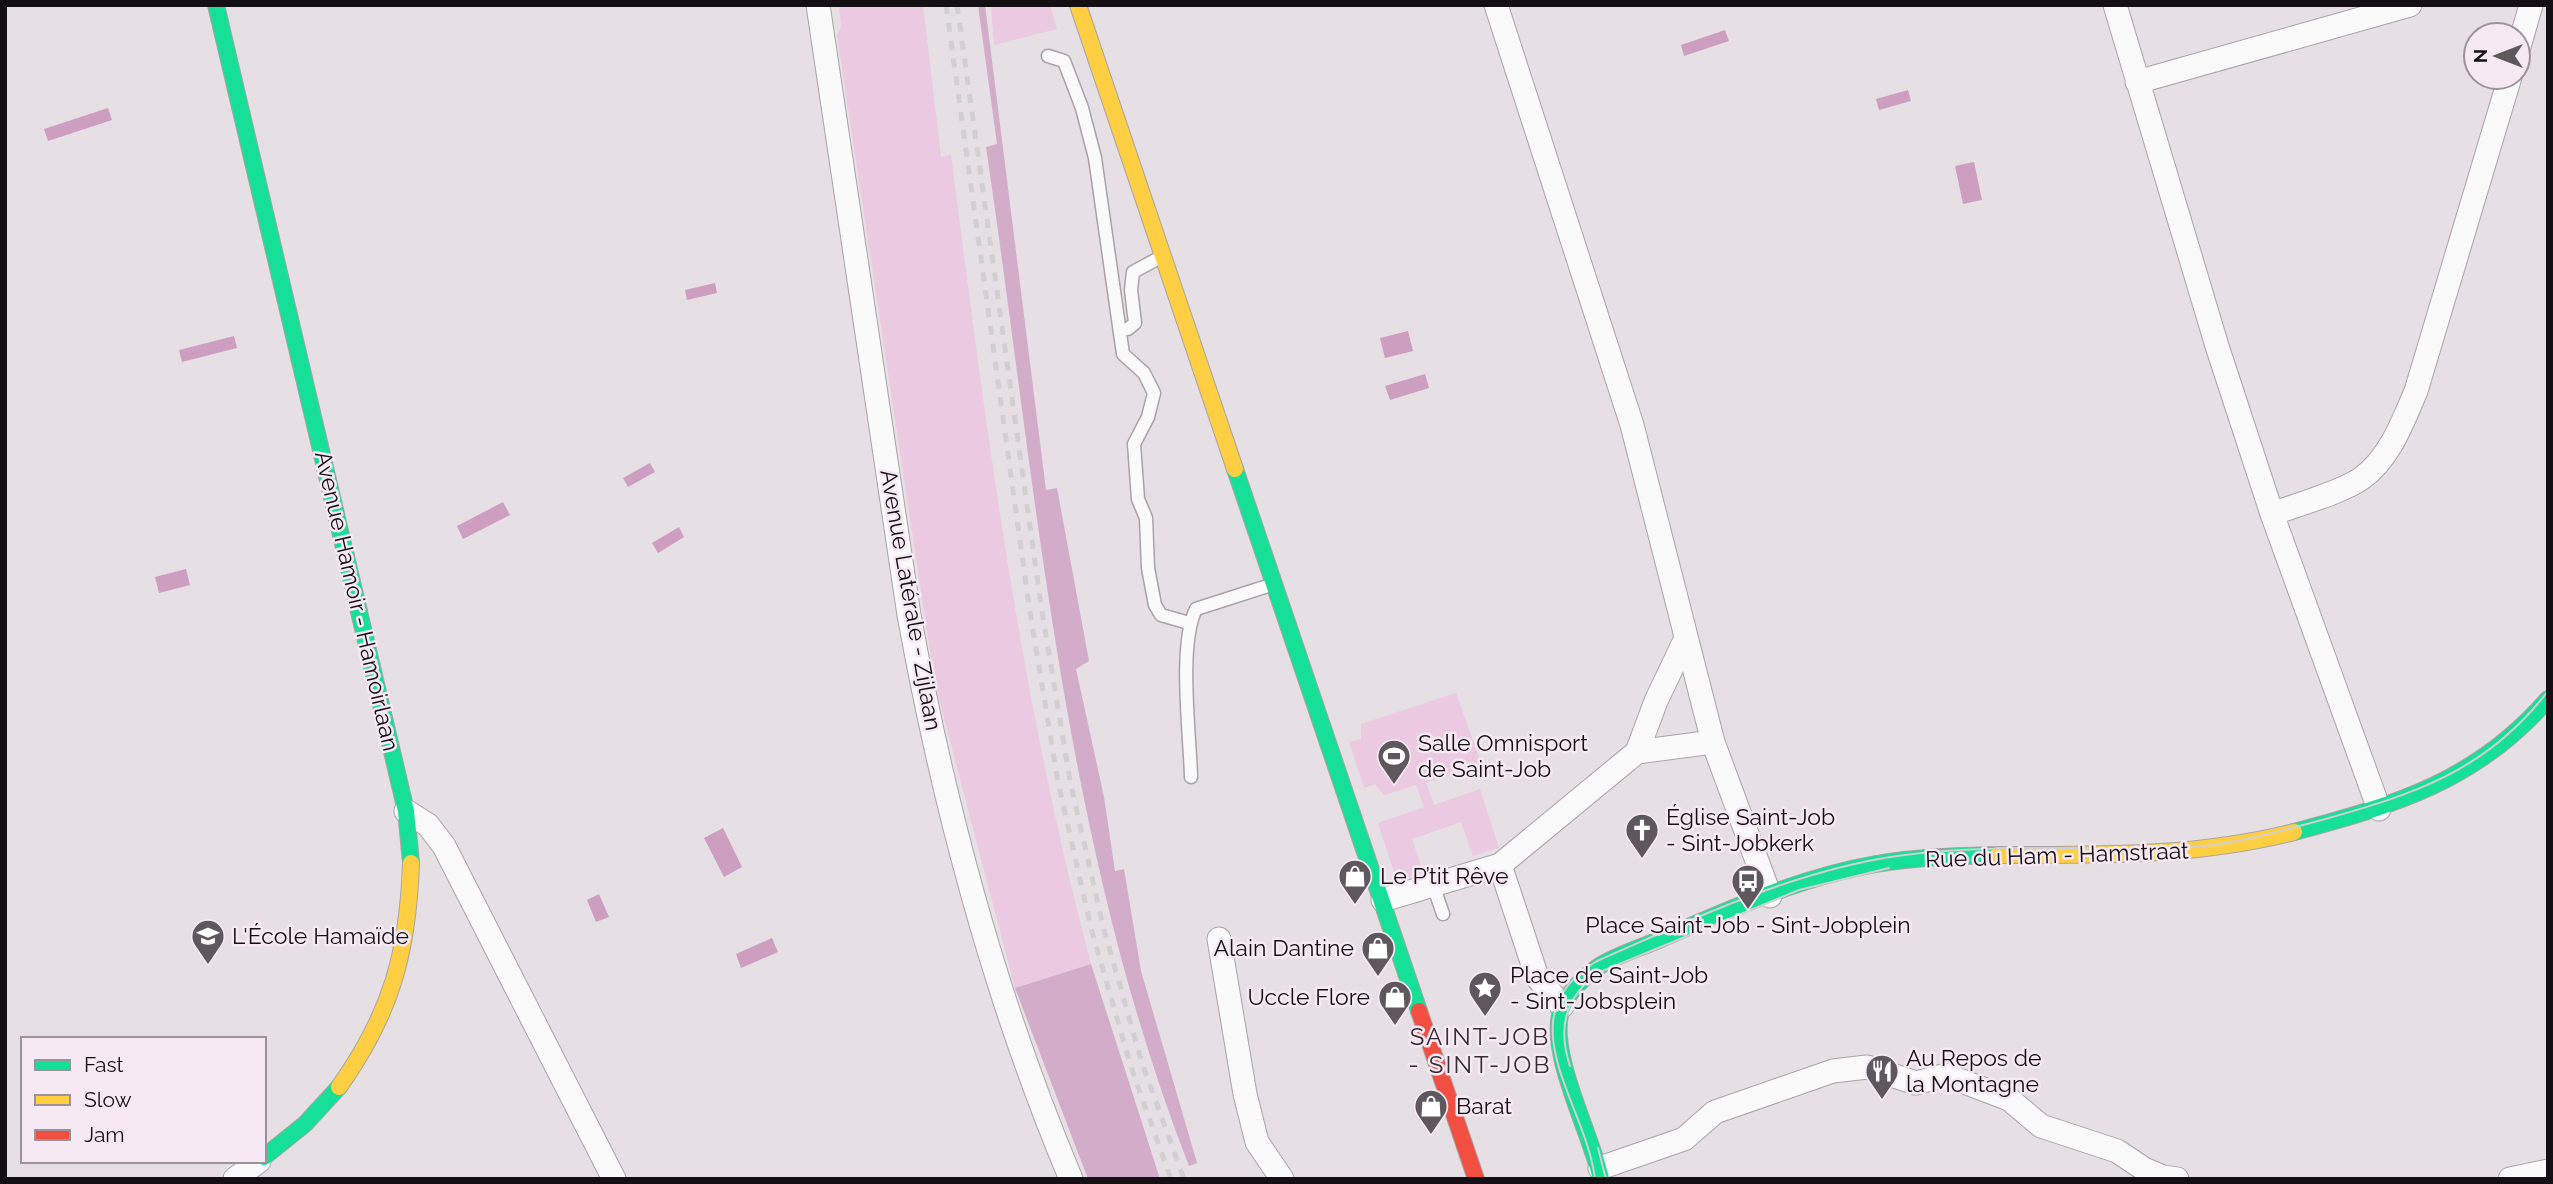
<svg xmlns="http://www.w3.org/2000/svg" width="2553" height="1184" font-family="Raleway,sans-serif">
  <rect width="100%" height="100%" fill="#e6dfe4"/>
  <path fill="#eac9e1" d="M839,5H923L941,157L951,155C986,427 1020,699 1091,964L1015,988L935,684L837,35L841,26Z
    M991,5H1050L1057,29L994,45Z
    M1456,693L1481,763L1426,783L1434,805L1480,789L1499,848L1473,856L1461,822L1412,839L1423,872L1397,881L1378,823L1424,807L1416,785L1384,795L1375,784L1364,788L1349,742L1361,739V724Z"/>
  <path fill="#d3acc9" d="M978,5H985L1046,490L1057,488L1089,661L1076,669L1104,797L1115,871L1124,869L1141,971L1197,1163L1189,1166C1062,841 1037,489 986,147L997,144Z
    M1091,964L1160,1179H1088L1015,988Z"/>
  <path fill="#ce9ec1" d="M1725,30L1729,41L1684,56L1681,45Z
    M1908,90L1911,101L1879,110L1876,99Z
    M108,108L112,120L48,141L44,129Z
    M1974,162L1982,200L1963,204L1955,166Z
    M715,283L717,293L687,300L685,290Z
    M1408,331L1413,351L1385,358L1380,338Z
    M234,336L237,348L182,362L179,350Z
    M1425,374L1429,388L1390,400L1385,386Z
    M650,463L655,472L628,487L623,478Z
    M503,502L510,515L463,539L457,526Z
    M679,527L684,537L658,553L652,543Z
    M186,569L190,585L159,593L155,577Z
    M723,828L742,867L724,877L704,838Z
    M599,894L609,917L596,922L587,900Z
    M772,938L778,952L741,968L736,954Z"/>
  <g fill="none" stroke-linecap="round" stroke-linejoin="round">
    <defs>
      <path id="lane" d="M1048,56L1064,61L1082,108L1095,158L1123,354L1144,373L1154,393L1148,417L1134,444L1138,499L1146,518L1148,568L1155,605L1161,615L1189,623
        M1128,329L1135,323L1131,290L1133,272L1161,257
        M1191,777C1190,734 1178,645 1196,609L1274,584
        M1433,885L1443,914"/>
      <path id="street" d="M818,5L909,615C944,807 995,999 1071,1179
        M1496,5L1632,425L1713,742L1770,896
        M2115,5L2217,346L2272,514L2379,809
        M2518,50L2531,5
        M2137,82L2410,5
        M2272,514C2296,505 2343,492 2362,478C2390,458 2403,421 2416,391L2510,77
        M1637,752L1713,742
        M406,811L428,825L444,846L614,1179
        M1500,865L1637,752L1656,701L1686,638
        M1383,900L1500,865L1537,977L1562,1006
        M1219,939L1245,1094L1257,1142L1282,1179
        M1600,1168L1684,1139L1715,1112L1833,1071L1867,1067L1916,1083L1946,1075L2009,1099L2041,1126L2117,1151L2144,1169L2163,1177L2177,1179
        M235,1179L259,1161
        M2510,1179L2548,1171"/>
      <path id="fast" d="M216,5L406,811L411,863
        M1235,469L1419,1011
        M2294,832C2395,805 2477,781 2548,699
        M264,1157L305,1124L339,1087
        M1601,1179C1591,1133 1548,1054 1561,1011C1567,992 1583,978 1598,967C1616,955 1641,948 1661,939C1730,909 1801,877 1876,864C1916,857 1957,856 1998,855"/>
      <path id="slow" d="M1078,5L1235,469
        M1998,855C2098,855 2196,857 2294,832
        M339,1087C391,1014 408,953 411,863"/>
      <path id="jam" d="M1419,1011L1476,1179"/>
    </defs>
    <use href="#lane" stroke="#a8a3a7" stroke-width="15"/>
    <use href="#street" stroke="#a8a3a7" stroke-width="25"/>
    <use href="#fast" stroke="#a8a3a7" stroke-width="18"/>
    <use href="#slow" stroke="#a8a3a7" stroke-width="18"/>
    <use href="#jam" stroke="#a8a3a7" stroke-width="18"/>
    <use href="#lane" stroke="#fbfafb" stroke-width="12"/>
    <use href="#street" stroke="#fbfafb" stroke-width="23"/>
    <use href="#fast" stroke="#16e098" stroke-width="16"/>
    <use href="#slow" stroke="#ffcf43" stroke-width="16"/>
    <use href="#jam" stroke="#f24e42" stroke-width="16"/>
    <path stroke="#d2cfd0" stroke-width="2" d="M1570,1066C1557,1027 1566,995 1600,972L1799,890L1889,868
      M1598,1148L1606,1179
      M1595,1179C1586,1102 1503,1017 1597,961C1693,919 1793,871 1897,856C1994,842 2095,853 2193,847C2235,844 2277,832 2318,821C2412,795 2486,772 2548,691"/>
    <path stroke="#d2cfd0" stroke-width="5" stroke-dasharray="9 9" stroke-linecap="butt" d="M946,5L1029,606L1058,782L1091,928L1131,1067L1171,1179
      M957,5L1041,605L1070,781L1103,926L1142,1063L1184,1179"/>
  </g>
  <defs>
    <symbol id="stadium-pin" viewBox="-11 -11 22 30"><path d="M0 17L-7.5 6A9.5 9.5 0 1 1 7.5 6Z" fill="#5e585c" stroke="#f7e9f3"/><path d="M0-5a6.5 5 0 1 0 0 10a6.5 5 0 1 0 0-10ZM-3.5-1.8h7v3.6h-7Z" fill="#fff"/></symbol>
    <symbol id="church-pin" viewBox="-11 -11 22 30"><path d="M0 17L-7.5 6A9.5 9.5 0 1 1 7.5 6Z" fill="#5e585c" stroke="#f7e9f3"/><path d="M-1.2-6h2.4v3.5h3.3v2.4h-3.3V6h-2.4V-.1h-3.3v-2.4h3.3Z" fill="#fff"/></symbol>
    <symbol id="shop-pin" viewBox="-11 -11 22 30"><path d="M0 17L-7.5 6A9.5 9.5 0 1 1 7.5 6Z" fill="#5e585c" stroke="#f7e9f3"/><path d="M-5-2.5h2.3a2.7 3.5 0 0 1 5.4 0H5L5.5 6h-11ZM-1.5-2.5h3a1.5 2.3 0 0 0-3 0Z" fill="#fff"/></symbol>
    <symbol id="bus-pin" viewBox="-11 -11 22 30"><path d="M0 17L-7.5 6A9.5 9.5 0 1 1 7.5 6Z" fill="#5e585c" stroke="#f7e9f3"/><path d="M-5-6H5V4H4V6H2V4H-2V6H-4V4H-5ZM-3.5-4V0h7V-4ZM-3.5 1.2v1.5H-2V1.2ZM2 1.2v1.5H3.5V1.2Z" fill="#fff"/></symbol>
    <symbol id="school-pin" viewBox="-11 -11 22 30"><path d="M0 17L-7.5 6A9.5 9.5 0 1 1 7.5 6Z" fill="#5e585c" stroke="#f7e9f3"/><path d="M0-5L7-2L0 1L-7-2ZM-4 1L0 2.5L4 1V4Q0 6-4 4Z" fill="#fff"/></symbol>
    <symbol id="sight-pin" viewBox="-11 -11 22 30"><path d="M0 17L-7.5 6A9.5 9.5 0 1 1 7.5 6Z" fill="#5e585c" stroke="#f7e9f3"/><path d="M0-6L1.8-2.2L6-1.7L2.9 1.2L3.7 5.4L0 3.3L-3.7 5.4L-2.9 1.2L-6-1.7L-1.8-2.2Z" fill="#fff"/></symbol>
    <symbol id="restaurant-pin" viewBox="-11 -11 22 30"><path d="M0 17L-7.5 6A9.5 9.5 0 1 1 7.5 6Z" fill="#5e585c" stroke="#f7e9f3"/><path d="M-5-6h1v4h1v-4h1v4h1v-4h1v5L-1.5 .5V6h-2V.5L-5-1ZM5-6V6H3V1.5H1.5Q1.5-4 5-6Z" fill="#fff"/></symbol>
  </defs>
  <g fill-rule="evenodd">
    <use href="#stadium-pin" x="1375" y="737" width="38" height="52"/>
    <use href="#church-pin" x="1623" y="811" width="38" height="52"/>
    <use href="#shop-pin" x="1336" y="857" width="38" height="52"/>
    <use href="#bus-pin" x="1729" y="862" width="38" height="52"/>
    <use href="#school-pin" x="189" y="917" width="38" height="52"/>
    <use href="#shop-pin" x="1359" y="929" width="38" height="52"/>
    <use href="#sight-pin" x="1466" y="969" width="38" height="52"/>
    <use href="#shop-pin" x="1376" y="978" width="38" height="52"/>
    <use href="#restaurant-pin" x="1863" y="1052" width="38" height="52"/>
    <use href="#shop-pin" x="1412" y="1087" width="38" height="52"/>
  </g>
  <g text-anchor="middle" stroke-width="5" stroke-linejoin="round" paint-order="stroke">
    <g font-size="23" fill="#140f12" stroke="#f7e9f3">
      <text transform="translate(911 600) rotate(80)" y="8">Avenue Latérale - Zijlaan</text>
      <text transform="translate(357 601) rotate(77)" y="8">Avenue Hamoir - Hamoirlaan</text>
      <text transform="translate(2057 855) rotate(-2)" y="8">Rue du Ham - Hamstraat</text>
    </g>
    <g font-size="23" fill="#140f12" stroke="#f7e9f3" text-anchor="start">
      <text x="1418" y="751">Salle Omnisport<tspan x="1418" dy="26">de Saint-Job</tspan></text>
      <text x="1666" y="825">Église Saint-Job<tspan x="1666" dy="26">- Sint-Jobkerk</tspan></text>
      <text x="1380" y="884">Le P’tit Rêve</text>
      <text x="1748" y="933" text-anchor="middle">Place Saint-Job - Sint-Jobplein</text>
      <text x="232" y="944">L'École Hamaïde</text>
      <text x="1354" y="956" text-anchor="end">Alain Dantine</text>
      <text x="1510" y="983">Place de Saint-Job<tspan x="1510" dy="26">- Sint-Jobsplein</tspan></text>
      <text x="1370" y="1005" text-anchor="end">Uccle Flore</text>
      <text x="1906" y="1066">Au Repos de<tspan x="1906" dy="26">la Montagne</tspan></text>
      <text x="1456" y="1114">Barat</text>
    </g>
    <g font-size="24" letter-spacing="2" fill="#362c33" stroke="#f7e9f3">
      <text x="1480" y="1045">SAINT-JOB<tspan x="1480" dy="28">- SINT-JOB</tspan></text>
    </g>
  </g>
  <rect width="2553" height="1184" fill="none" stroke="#140f12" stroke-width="14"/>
  <rect x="21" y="1037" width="245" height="126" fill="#f7e9f3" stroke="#9c9299" stroke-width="2"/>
  <rect x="35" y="1060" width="35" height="10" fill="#16e098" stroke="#9c9299" stroke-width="2"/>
  <text x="84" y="1072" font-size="21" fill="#140f12">Fast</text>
  <rect x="35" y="1095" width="35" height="10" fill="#ffcf43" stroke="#9c9299" stroke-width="2"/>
  <text x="84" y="1107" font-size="21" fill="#140f12">Slow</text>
  <rect x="35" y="1130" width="35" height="10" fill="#f24e42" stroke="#9c9299" stroke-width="2"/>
  <text x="84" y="1142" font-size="21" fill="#140f12">Jam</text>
  <g transform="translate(2497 56) rotate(270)"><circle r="33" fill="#f7e9f3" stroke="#9c9299" stroke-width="2"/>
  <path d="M0-5L12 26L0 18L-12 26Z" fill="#5e585c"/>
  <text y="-10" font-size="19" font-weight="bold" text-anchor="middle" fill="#140f12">N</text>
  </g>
</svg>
